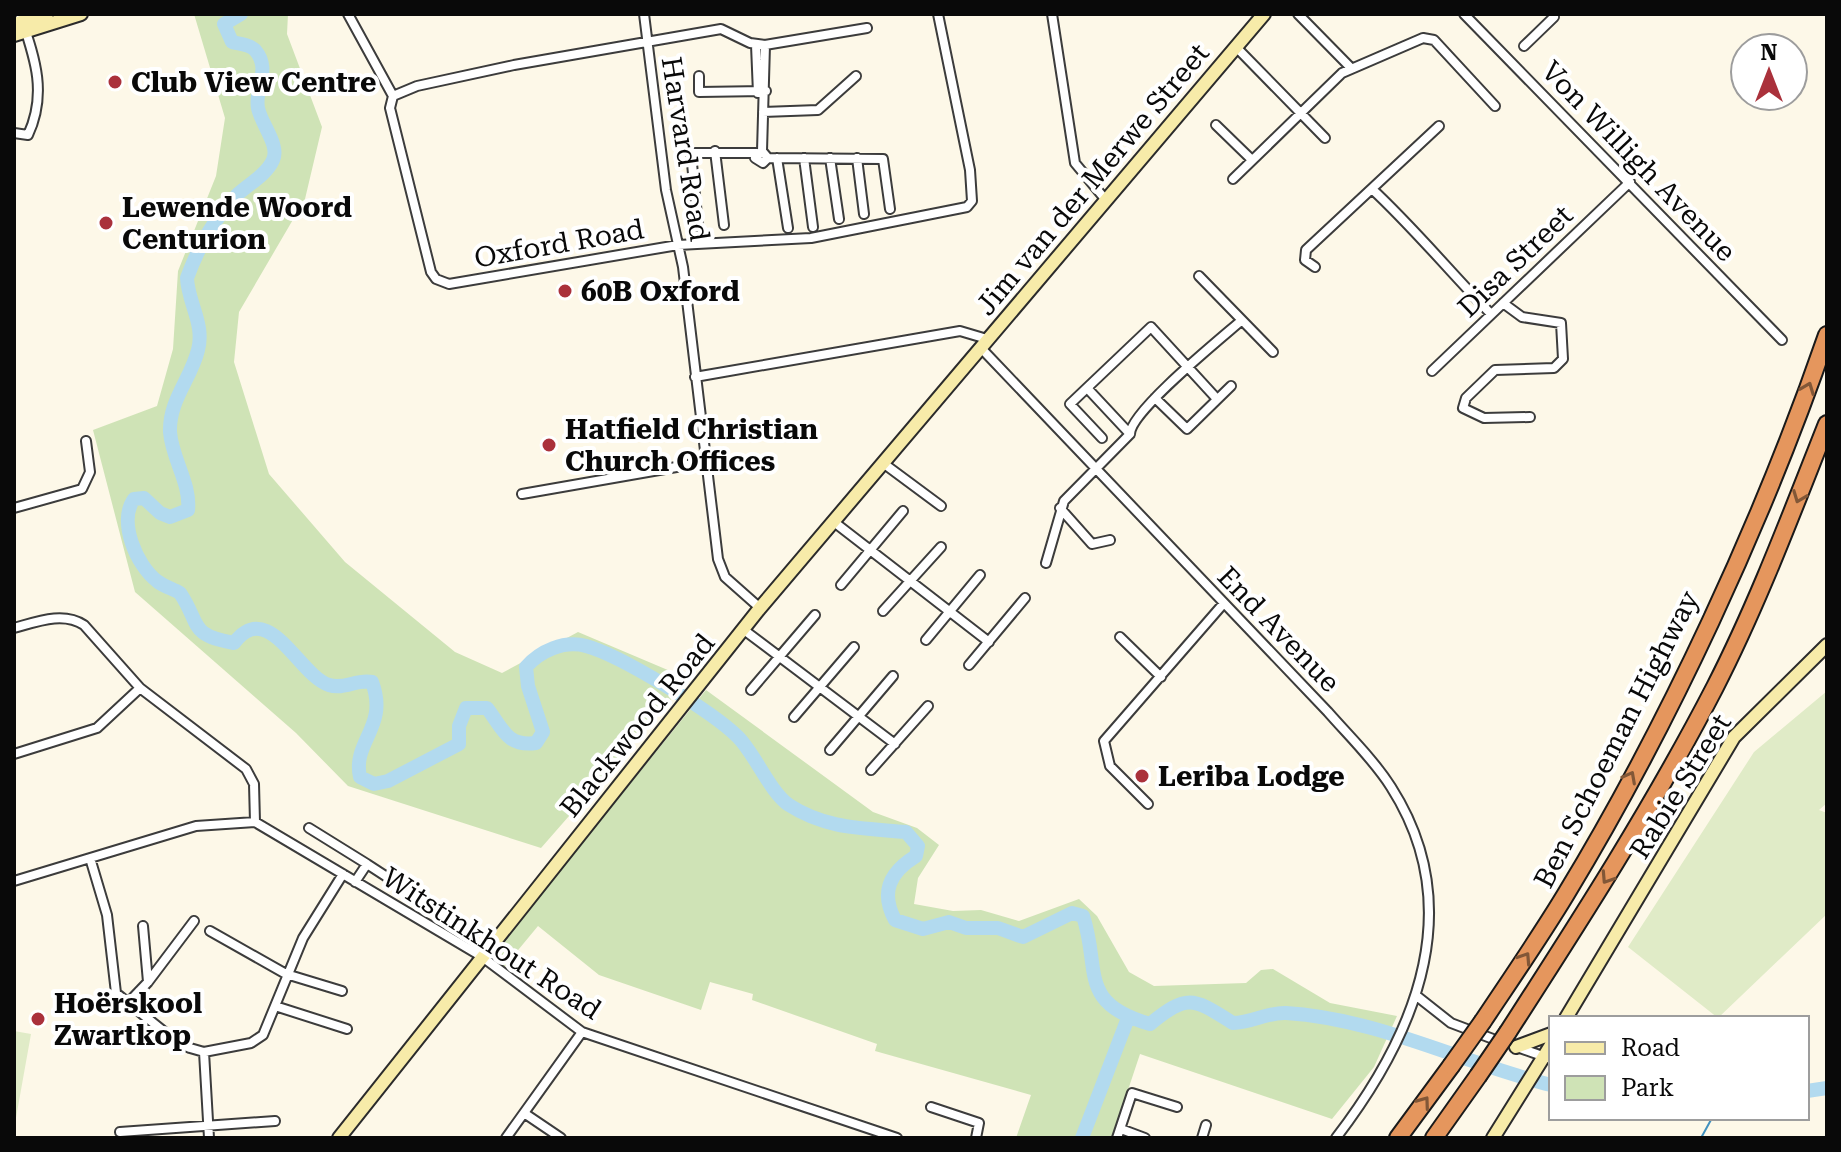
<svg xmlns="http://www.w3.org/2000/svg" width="1841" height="1152" font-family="'Roboto Serif',serif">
  <rect width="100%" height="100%" fill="#fdf8e8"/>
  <path fill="#cfe3b6" d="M194,14H288L287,34L322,127L305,199L239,312L234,362L269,474L345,562L455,652L502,673L578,632L689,679L541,848L348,786L296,733L135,592L93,430L157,406L173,349L178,271L216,176L225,118Z
    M706,690L873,812L917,828L939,845L918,878L914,904L953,911L981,910L1019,921L1079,899L1097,916L1129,972L1154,986L1246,983L1261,970L1273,969L1330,1003L1397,1016L1374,1067L1332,1119L1140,1054L1112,1138H1016L1031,1095L875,1051L877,1044L752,1000L753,994L710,982L701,1010L599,975L538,926L504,967L499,960L498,947Z"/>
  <path fill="#e0ebc7" d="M1827,691V803L1819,810L1827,813V914L1718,1018L1628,947L1754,752Z
    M14,1031L31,1034L14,1129Z"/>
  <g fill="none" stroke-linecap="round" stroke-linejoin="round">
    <path stroke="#4191be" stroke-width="2" d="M1701,1138L1712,1118"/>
    <path stroke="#b2daef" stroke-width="14" d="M241,14L224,24L232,42C239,44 249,44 255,50C272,70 254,87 258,108C261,124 280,145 273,160C267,174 249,184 238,194C215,217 198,248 187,278C188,303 205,324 198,350C191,379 169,400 170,432C172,459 191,484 188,510L170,517L160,513L144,498L134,499C118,521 136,565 157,581C163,586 173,589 180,593C201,624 188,635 234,643C269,597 299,676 329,685C344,690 356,679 372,682C389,727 352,741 360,777L374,784L388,781L459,744V726L466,708H487C503,729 507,747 536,743L543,732L528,686L526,667C540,651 564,640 586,646C620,655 713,712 738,737C755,754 770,792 789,805C826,829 863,828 906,832L918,846L916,856C890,872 880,892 895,920L923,929L949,922L966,928H998L1023,937L1072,913L1083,916C1101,970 1077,1003 1150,1024C1188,993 1193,998 1233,1023C1252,1023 1267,1012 1286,1013C1380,1019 1461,1063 1551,1085
      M1807,1091L1827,1088
      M1082,1138L1128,1018"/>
    <defs>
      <path id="street" d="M348,14L393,96L390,108L431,272L436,279L449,284L678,245L811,238L967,207L972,201L970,170L938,14
        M644,14L666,190L683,267L718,559L725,577L760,608
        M1052,14L1075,163L1105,199
        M1298,14L1351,68
        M1464,14L1782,340
        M756,45L758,93
        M1524,46L1554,17
        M1236,47L1325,138
        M699,76V92L766,91
        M393,96L417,86L514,65L721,29L750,43L765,45L867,28
        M763,112L818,110L856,76
        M1216,125L1251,159
        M14,133L28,135C48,92 34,56 20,14
        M715,151L724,225
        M762,151L768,158L763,163L755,158L762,151L765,45
        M768,158L883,159L890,209
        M777,158L788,228
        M804,158L813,227
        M830,158L839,219
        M857,158L864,214
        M1233,179L1342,73L1423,38L1434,40L1495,106
        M1372,189C1414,228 1451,273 1491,314
        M698,226L691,153H757
        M1315,267L1305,260L1306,250L1439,126
        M1199,276L1273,352
        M1503,303L1522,317L1561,323L1563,359L1554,368L1495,370L1466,398L1463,408L1484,418L1530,417
        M980,347L1328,712C1349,736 1374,760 1391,787C1469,909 1415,1035 1336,1138
        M1432,371L1630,182
        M695,377L960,331L987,339
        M1087,388L1130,434
        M1155,398L1187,429L1231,386
        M1102,438L1070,404L1151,327L1217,399
        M883,463L941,506
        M522,494L705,462
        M14,508L82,489L90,472L86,441
        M1060,508L1092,544L1110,540
        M834,522L989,642
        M1046,563L1064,501L1130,434C1131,411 1219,340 1242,320
        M841,585L903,511
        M883,611L941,547
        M14,628C36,622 63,611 84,625L140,688L246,769L254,784L255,822
        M744,630L895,744
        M1120,637L1161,677
        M926,640L980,575
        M969,665L1025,598
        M751,690L815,615
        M794,717L854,647
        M830,750L893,676
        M14,754L97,728L140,688
        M871,770L928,706
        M1148,804L1110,766L1104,741L1224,603
        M255,822L481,956L582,1032L897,1138
        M309,828L367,864L355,882
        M90,858L107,915L116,993L177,1042L190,1048L204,1052L251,1043L263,1035L303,938L343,874
        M367,864L430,905
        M14,881L196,826L255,822
        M143,926L148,982
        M210,931L286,974L342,991
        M1418,997L1451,1023L1501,1042
        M126,1005L148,982L194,921
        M275,1006L347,1029
        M1517,1047L1551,1059
        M204,1052L209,1138
        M931,1107L979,1123L976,1138
        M524,1113L561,1138
        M1121,1129L1145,1138
        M120,1132L275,1121
        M506,1138L582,1032
        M1117,1138L1132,1093L1177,1107
        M1202,1138L1206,1125"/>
      <path id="secondary" d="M14,24L47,14
        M14,35L81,14
        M1566,1018L1734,737L1827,645
        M1516,1047L1551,1034
        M339,1138L760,608L1264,14
        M1493,1138L1551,1045"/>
      <path id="highway" d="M1483,1021C1511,979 1540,937 1566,894C1668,726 1763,521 1827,335
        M1508,1032C1581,919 1653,807 1715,687C1758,603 1792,512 1827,424
        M1398,1138L1451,1066
        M1434,1138L1478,1076"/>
    </defs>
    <use href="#street" stroke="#3c3c3c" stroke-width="12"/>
    <use href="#secondary" stroke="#2b2b2b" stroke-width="16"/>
    <use href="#highway" stroke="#1a1a1a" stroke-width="20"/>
    <use href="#street" stroke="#fff" stroke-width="8"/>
    <use href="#secondary" stroke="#f7eba9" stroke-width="12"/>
    <use href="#highway" stroke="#e5965d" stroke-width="16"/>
    <defs>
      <path id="highway-bridge" d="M1451,1066L1483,1021
        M1478,1076L1508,1032"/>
    </defs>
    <use href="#highway-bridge" stroke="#1a1a1a" stroke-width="20" stroke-linecap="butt"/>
    <use href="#highway-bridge" stroke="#e5965d" stroke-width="16"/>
  </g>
  <defs><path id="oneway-chevron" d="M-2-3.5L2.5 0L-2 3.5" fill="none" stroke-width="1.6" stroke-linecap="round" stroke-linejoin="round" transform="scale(2)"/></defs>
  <g stroke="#825737">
    <use href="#oneway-chevron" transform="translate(1808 388) rotate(-69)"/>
    <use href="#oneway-chevron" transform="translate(1799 497) rotate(111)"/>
    <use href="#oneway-chevron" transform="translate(1630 777) rotate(-62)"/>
    <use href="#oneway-chevron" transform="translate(1607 878) rotate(123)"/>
    <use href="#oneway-chevron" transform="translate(1525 958) rotate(-57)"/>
    <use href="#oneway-chevron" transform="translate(1424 1102) rotate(-54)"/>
  </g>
  <g fill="#aa313b" stroke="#fff" stroke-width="3">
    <circle cx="115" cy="82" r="8"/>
    <circle cx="106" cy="223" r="8"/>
    <circle cx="565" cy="291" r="8"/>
    <circle cx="549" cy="445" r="8"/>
    <circle cx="1142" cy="776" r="8"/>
    <circle cx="38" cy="1019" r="8"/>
  </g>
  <g text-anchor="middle" stroke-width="8" stroke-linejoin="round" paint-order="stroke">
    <g font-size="28" font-weight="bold" fill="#090909" stroke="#fff" text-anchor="start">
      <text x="131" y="92">Club View Centre</text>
      <text x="122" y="217">Lewende Woord<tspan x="122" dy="32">Centurion</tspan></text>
      <text x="581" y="301">60B Oxford</text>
      <text x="565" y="439">Hatfield Christian<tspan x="565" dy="32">Church Offices</tspan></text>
      <text x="1158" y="786">Leriba Lodge</text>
      <text x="54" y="1013">Hoërskool<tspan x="54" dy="32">Zwartkop</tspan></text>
    </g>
    <g font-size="28" fill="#090909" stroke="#fff">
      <text transform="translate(686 149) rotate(81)" y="10">Harvard Road</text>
      <text transform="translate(1639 161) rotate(46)" y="10">Von Willigh Avenue</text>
      <text transform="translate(1092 179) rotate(-50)" y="10">Jim van der Merwe Street</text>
      <text transform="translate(559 243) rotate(-10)" y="10">Oxford Road</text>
      <text transform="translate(1515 261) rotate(-44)" y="10">Disa Street</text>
      <text transform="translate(1279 629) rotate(46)" y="10">End Avenue</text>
      <text transform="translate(637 725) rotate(-51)" y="10">Blackwood Road</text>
      <text transform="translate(1616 739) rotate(-63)" y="10">Ben Schoeman Highway</text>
      <text transform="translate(1680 786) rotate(-58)" y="10">Rabie Street</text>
      <text transform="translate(492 943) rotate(33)" y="10">Witstinkhout Road</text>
    </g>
  </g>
  <rect width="1841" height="1152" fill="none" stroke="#090909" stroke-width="32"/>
  <rect x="1549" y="1016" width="260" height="104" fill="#ffffff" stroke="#9d9d9d" stroke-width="2"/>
  <rect x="1565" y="1042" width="40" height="12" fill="#f7eba9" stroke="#9d9d9d" stroke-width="2"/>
  <text x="1621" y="1056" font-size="24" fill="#090909">Road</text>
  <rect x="1565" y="1076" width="40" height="24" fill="#cfe3b6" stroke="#9d9d9d" stroke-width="2"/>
  <text x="1621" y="1096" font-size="24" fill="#090909">Park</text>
  <g transform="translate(1769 72)"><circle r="38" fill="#ffffff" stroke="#9d9d9d" stroke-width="2"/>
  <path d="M0-6L14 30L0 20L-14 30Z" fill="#aa313b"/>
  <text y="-12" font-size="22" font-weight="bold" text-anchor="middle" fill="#090909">N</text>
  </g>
</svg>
